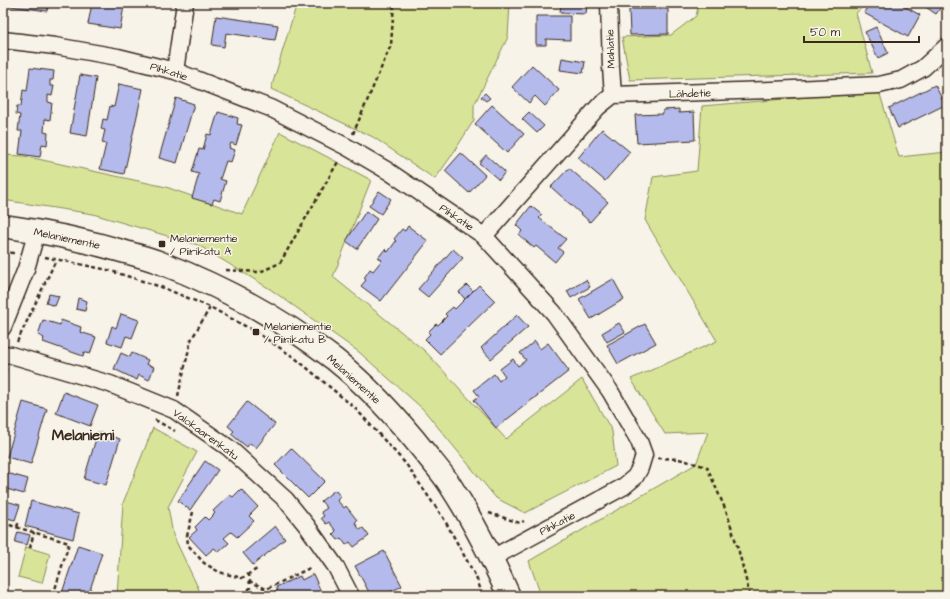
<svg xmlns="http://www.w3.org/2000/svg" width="950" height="599" font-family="'Architects Daughter',sans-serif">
  <rect width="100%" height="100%" fill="#f7f3e8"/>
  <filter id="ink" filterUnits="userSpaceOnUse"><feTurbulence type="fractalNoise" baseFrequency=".025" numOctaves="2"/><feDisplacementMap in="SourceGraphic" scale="8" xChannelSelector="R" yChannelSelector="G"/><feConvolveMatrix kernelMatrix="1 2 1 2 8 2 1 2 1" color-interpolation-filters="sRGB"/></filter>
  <g filter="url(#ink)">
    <path fill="#d8e598" stroke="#8a885b" d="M297,3H510L508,37L474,105V120L452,155L435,179L373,137L271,89Z
      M699,3H867L856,13L872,73L630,80L622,37L671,35L696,16Z
      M879,91L899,157L947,152V596H541L529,561L696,464L708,432L665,434L631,379L717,341L645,220L653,177L697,171L702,106Z
      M280,132L371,180L333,277L425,351L506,439L582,379L612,431L616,466L525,513L496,498L423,409L359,352L270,289L198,245L93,214L3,200V155L24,156L166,187L242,214Z
      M153,428L197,452L168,507L173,535L202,596H117L123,503Z
      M26,547L50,554L42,583L18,577Z"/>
    <path fill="#b4baec" stroke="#3b2a1e" d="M3,3H49L47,11L3,5Z
      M92,3H107L124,6L120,29L88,24Z
      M561,3L587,4L586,14L560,13Z
      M869,3H898L920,15L908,37L864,13Z
      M920,3H944L936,14Z
      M629,9H668V34L630,35Z
      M216,16L278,25L275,40L226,33L224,47L212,45Z
      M536,16H570V40L546,39V45H536Z
      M876,27L888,53L878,58L865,32Z
      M562,58L585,62L583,73L560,70Z
      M3,64H5L3,108Z
      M532,65L559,90L545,106L535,96L529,103L512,87Z
      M30,68L54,71L53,80H50V86H54L52,96L48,95V102L52,103L50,120L45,119L44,132L48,133L47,145L42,144L40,157L19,154L22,131H18L20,115L16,114L17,106H21L23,90L27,91Z
      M80,75L96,78L87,136L70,133Z
      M119,84L143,89L124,174L100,169L106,144L102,143L105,130L101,129L103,119L107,120L110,106L114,107Z
      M935,85L945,105L898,128L889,108Z
      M485,93L490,98L486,101L481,97Z
      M176,98L194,104L177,163L159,158Z
      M492,105L524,134L507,153L475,124Z
      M679,109V113L694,112L695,140L637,143L635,115L663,114V110Z
      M218,112L238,118L237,124L242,125L236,145L231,143L229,148L235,150L231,162L226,161L220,179L226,181L220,201L214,199L212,204L192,198L199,174L192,172L199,149L203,150L207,134L211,135Z
      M529,112L544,126L537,133L522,119Z
      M602,129L630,152L605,181L578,158Z
      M461,153L485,175L469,193L445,171Z
      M486,155L505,172L499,180L479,163Z
      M569,168L608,202L590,222L551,187Z
      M379,191L391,199L381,214L369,206Z
      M531,206L542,215L539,218L566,239L558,248L563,252L555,262L536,246L534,248L519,235L522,231L516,225Z
      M366,211L377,219L357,249L346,241Z
      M408,226L428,241L381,301L361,286L366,280L364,278L370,269L373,271L382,260L378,258L385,249L388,252L396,241L394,239L402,229L405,231Z
      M453,249L463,258L428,297L418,289Z
      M613,279L624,299L591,319L579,299Z
      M586,280L590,287L571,298L567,291Z
      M467,285L473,291L465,299L459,292Z
      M479,285L495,301L440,354L425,339L430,334L428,332L436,324L438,325L447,316L445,314L453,307L455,309Z
      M49,294L59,296L55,306L46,303Z
      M78,298L87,301L85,311L76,309Z
      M121,314L139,320L132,338L126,336L122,347L107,342L112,326L116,328Z
      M517,315L528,327L491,359L481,348Z
      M43,320L60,325L61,320L81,327L80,332L96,337L90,354L84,352L83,356L43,342L44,338L38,335Z
      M619,323L625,332L607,342L602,333Z
      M645,324L656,343L618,364L607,345Z
      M535,341L540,349L548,343L569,371L496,428L474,400L479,396L474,390L494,374L499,381L505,376L500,369L513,359L518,366L526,360L520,353Z
      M121,353L130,357L132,353L148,360L146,364L154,367L149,380L139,375L137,380L114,369Z
      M64,392L98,405L90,426L56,413Z
      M23,402L47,409L31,464L7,457Z
      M247,402L275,424L256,448L250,443L247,447L231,434L234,431L228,426Z
      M98,432L120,439L106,485L84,479Z
      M291,448L325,481L308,498L275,465Z
      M205,461L218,470L190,510L178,501Z
      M3,472L28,479L24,494L3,488Z
      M241,489L258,507L249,516L254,521L237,537L231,532L224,538L229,543L219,552L214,548L206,555L189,537L197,530L195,527L205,517L208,520L215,513L213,511L230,495L233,497Z
      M335,490L341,497L337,500L344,508L346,506L357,520L355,523L360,530L363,528L369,536L354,547L350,542L346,545L341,538L338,540L333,534L336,531L329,522L326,524L321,518L324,516L321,512L327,508L321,501Z
      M3,500L20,505L15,520L3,517Z
      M31,501L79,514L73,539L25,526Z
      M275,526L285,539L253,565L243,553Z
      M18,532L30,535L27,545L15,542Z
      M78,545L102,553L88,596H61Z
      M384,551L402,586L382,596H371L355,566Z
      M313,574L323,596H269V594L278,590L276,587L300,576L302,580Z"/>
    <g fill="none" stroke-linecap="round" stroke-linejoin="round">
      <defs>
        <path id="minor" d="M609,3L611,67L613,95
          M3,40L55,46L118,57L175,71L270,108L347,147L388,171L484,236L554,313L610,391L639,441L644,455L640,468L635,477L623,487L492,558
          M175,71L185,3
          M484,236L598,107L613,95L772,90L879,85L901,80L923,68L947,46
          M3,327L26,269L37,231
          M3,354L11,355L110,384L174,410L229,448L286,500L307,526L336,567L351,596"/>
        <path id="secondary" d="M3,226C46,232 88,241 129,253C140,256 151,259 161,263C221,286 282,319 334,359C368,386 399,420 426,454C434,464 443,474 450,485C473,520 492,558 509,596"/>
      </defs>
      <use href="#minor" stroke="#3b2a1e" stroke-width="19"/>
      <use href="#secondary" stroke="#3b2a1e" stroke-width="25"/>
      <path stroke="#3b2a1e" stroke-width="2.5" stroke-dasharray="4 3" stroke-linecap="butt" d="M353,134L391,45L394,3
        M3,252L14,253
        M45,257L108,270L161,287L210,307L256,332L295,358L355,408L406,464L444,519L476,577L483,596
        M226,270L260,272L280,263L339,160
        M17,342L56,260
        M3,379L6,369
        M178,396L191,340L211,306
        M155,420L175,431
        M658,458L679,459L707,467L727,513L739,552L750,596
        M193,512L187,536L188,545L204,563L219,572L242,578L257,569
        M489,513L520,523L524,521
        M3,523L69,543L53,596
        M17,527L19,521
        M30,548L34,532
        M249,581L266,589L310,568
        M244,596L250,588L249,573"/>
      <use href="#minor" stroke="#f7f3e8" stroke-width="16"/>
      <use href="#secondary" stroke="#f7f3e8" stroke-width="22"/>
    </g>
  </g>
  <g fill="#3b2a1e" stroke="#f7f3e8" stroke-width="1.5">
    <rect x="158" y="240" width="8" height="8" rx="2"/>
    <rect x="252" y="328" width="8" height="8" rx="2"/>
  </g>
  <g text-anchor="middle" stroke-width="3" stroke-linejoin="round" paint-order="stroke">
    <g font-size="11" fill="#3b2a1e" stroke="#f7f3e8">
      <text transform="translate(610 49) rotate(-92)" y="4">Mahlatie</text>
      <text transform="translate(169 71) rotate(17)" y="4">Pihkatie</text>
      <text transform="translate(690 93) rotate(-2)" y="4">Lähdetie</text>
      <text transform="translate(457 217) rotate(34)" y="4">Pihkatie</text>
      <text transform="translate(67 238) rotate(12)" y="4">Melaniementie</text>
      <text transform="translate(354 379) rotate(42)" y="4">Melaniementie</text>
      <text transform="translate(206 434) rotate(36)" y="4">Valokaarenkatu</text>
      <text transform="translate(557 523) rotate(-28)" y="4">Pihkatie</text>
    </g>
    <g font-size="11" fill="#3b2a1e" stroke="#f7f3e8" text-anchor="start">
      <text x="170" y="242">Melaniementie<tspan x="170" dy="13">/ Piirikatu A</tspan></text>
      <text x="264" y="330">Melaniementie<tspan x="264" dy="13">/ Piirikatu B</tspan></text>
    </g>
    <g font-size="15" font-weight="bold" fill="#3b2a1e" stroke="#f7f3e8">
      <text x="83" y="440">Melaniemi</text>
    </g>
  </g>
  <rect width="950" height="599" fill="none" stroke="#f7f3e8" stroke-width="16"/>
  <rect x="8" y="8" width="934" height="583" fill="none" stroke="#3b2a1e" stroke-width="1.5" filter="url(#ink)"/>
  <path d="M804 36v6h115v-6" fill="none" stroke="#3b2a1e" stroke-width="2"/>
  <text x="810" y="36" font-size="12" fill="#3b2a1e" stroke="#f7f3e8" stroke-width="3" paint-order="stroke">50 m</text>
</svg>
